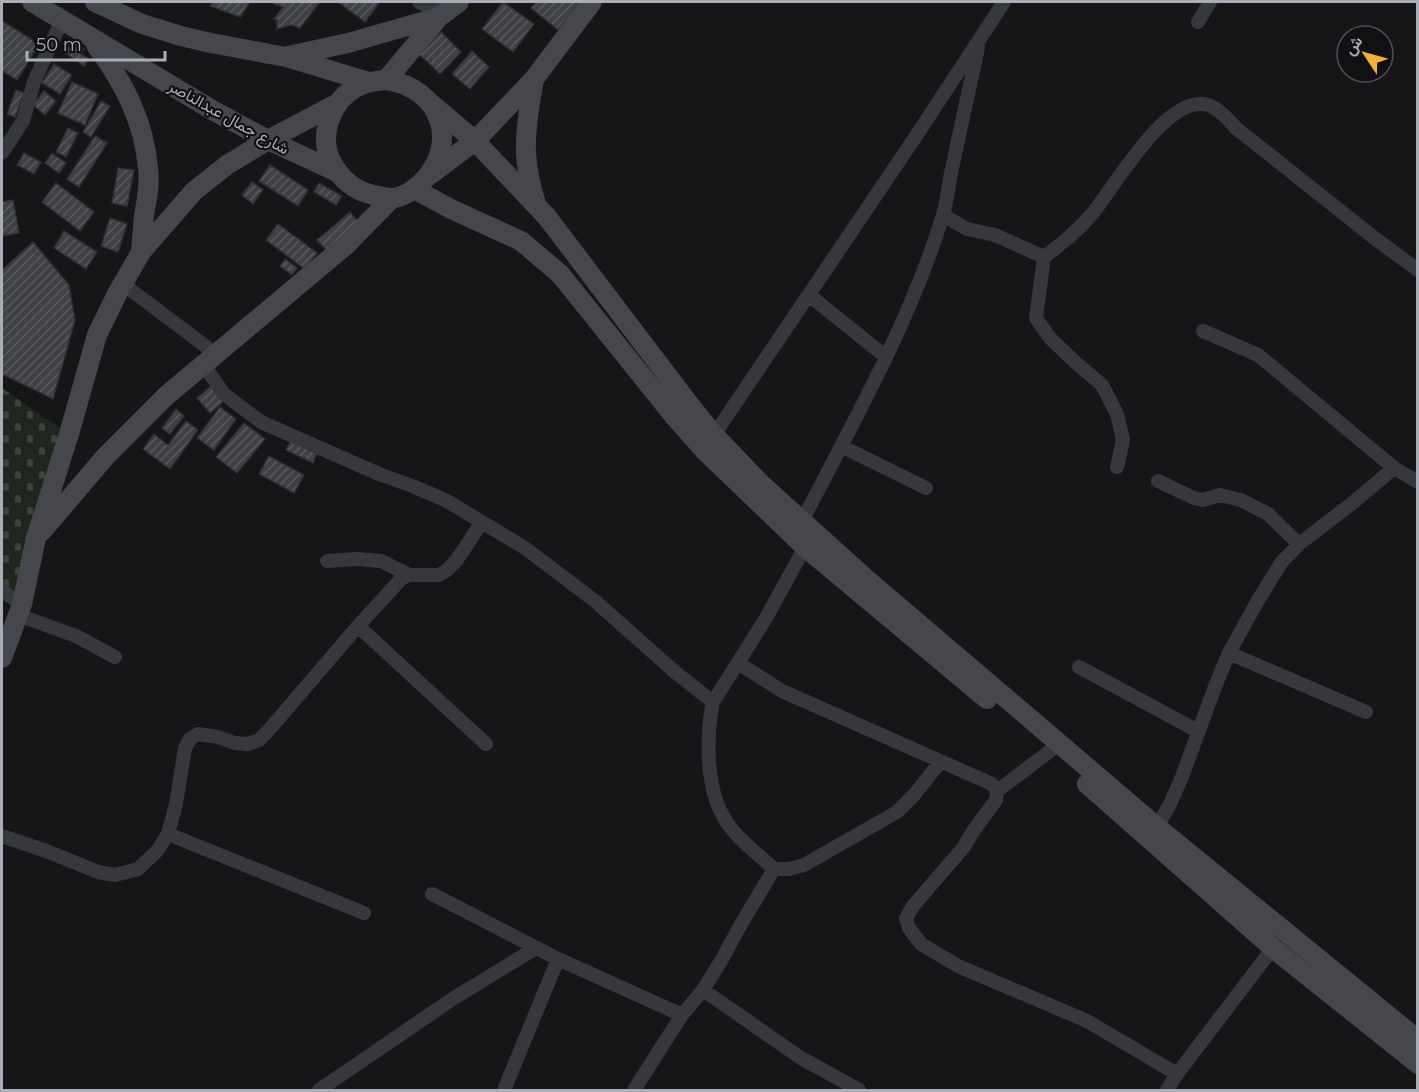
<svg xmlns="http://www.w3.org/2000/svg" width="1419" height="1092" font-family="Montserrat,Vazirmatn,sans-serif">
  <defs>
    <pattern id="cemetery-stones" width="16" height="16" patternUnits="userSpaceOnUse" patternTransform="scale(1.5)"><rect width="16" height="16" fill="#1e261f"/><path d="M2 7V4a2 2 0 0 1 4 0v3zM10 15v-3a2 2 0 0 1 4 0v3z" fill="#3c433d"/></pattern>
    <pattern id="building-hatch" width="6" height="6" patternUnits="userSpaceOnUse" patternTransform="scale(1.5)"><rect width="6" height="6" fill="#404145"/><path d="M-1 1l2-2M0 6l6-6M5 7l2-2" fill="none" stroke="#595a5e"/></pattern>
  </defs>
  <rect width="100%" height="100%" fill="#161618"/>
  <path fill="url(#cemetery-stones)" d="M2,388L63,430L14,597L2,588Z"/>
  <path fill="url(#building-hatch)" stroke="#303034" stroke-width="1.5" d="M213,2H250L240,17L210,6Z
    M276,2H317L319,3L300,28L291,25L277,29V20L274,19L283,7L274,4Z
    M338,2H380L365,22Z
    M503,2L534,24L513,52L482,29Z
    M537,2H580L558,30L531,8Z
    M2,21L39,44L17,80L2,71Z
    M441,32L461,52L440,74L419,54Z
    M75,43L84,49L81,54L89,59L84,66L64,52L68,45L73,48Z
    M472,51L489,67L470,89L452,74Z
    M54,64L72,75L60,94L42,83Z
    M72,82L98,94L85,125L58,113Z
    M16,90L24,93L15,117L7,114Z
    M44,91L56,101L45,115L33,105Z
    M101,101L110,106L91,137L83,132Z
    M68,128L78,133L66,157L56,152Z
    M95,136L107,143L79,187L67,179Z
    M24,153L41,162L34,174L17,165Z
    M52,153L66,163L59,173L45,163Z
    M270,165L308,190L298,206L259,181Z
    M118,168L134,170L127,206L112,203Z
    M252,182L263,190L253,204L242,195Z
    M56,183L94,212L80,231L42,202Z
    M319,183L342,196L336,205L314,192Z
    M13,200L19,233L2,236V202Z
    M350,212L361,225L329,253L317,240Z
    M110,218L127,224L118,252L101,246Z
    M278,224L317,253L305,269L266,240Z
    M64,231L97,252L86,269L54,248Z
    M33,242L69,285L75,320L53,399L2,374V270Z
    M285,259L297,268L292,275L280,266Z
    M211,386L224,401L210,413L197,398Z
    M220,407L236,419L214,450L197,438Z
    M176,409L184,416L170,434L162,428Z
    M186,421L198,430L170,469L143,449L154,434L168,445Z
    M244,423L265,439L237,473L216,457Z
    M291,440L317,452L313,463L286,450Z
    M269,456L304,475L294,493L259,474Z"/>
  <g fill="none" stroke-linecap="round" stroke-linejoin="round">
    <path stroke="#37383d" stroke-width="14" d="M419,2L428,6L452,8
      M1198,22L1210,2
      M2,153L23,121L34,82L62,20
      M943,215L967,229L995,235L1044,257
      M123,284L216,354
      M809,295L886,357
      M1203,331L1258,355L1394,468
      M203,364L224,394L261,422L379,474L415,487L447,501L525,548L595,601L675,672L713,702
      M714,435L918,133L1004,2
      M841,446L926,488
      M1117,467L1123,440L1117,414L1102,385L1075,362L1050,338L1036,318L1044,257C1061,244 1078,231 1092,214C1115,186 1163,100 1204,104C1217,106 1228,119 1236,128L1377,240L1418,270
      M1158,481L1194,498L1203,500L1220,495L1241,500L1268,514L1299,544
      M802,521C853,423 909,324 942,218C947,204 948,188 951,173C960,132 969,90 978,48
      M805,547L766,618L713,702C706,735 706,786 723,816C734,837 757,853 774,869H789L804,865L897,812L914,795L941,761
      M327,561L357,559L381,561L409,575
      M2,591L22,604
      M18,615L76,636L115,657
      M358,626L486,744
      M1229,653L1366,712
      M738,663L782,691L992,784L997,791L996,800L974,830L963,848L913,906L906,918L909,928L921,944L958,966L1087,1021L1177,1074
      M1079,667L1198,731
      M997,791L1050,751
      M1157,827L1170,804L1182,777L1216,684L1229,653L1257,602L1281,563L1299,544L1350,505L1394,468L1418,482
      M168,834L364,913
      M2,836L49,852L98,872L115,875L138,869L157,851L168,834L176,804L185,748L190,739L198,734L218,737L235,743L248,744L259,740L268,731L358,626L402,578L409,575H439L447,570L456,561L482,522
      M432,894L558,959L682,1015
      M703,990L801,1058L859,1090
      M319,1090L454,998L536,948
      M504,1090L558,959
      M634,1090L682,1015L703,990L721,961L740,926L774,869
      M1167,1090L1177,1074L1273,948"/>
    <path stroke="#45474d" stroke-width="20" d="M32,2L214,111L268,140L337,172
      M95,2L142,24L181,36L211,43L286,57L369,82
      M96,45C124,83 144,121 148,168C150,184 147,200 144,215C143,227 142,240 141,252
      M288,56L348,43L439,17
      M534,79C530,103 525,129 526,153C527,170 531,188 536,204
      M386,80C442,88 461,145 420,184C413,190 402,198 392,198C387,198 379,196 374,195C353,191 339,177 330,159C319,134 332,101 355,88C365,82 375,81 386,80Z
      M386,80L439,17L459,2
      M430,103L475,141L547,217L689,404L714,435L761,484L864,577L1157,827L1418,1040
      M431,174L475,141L534,79L592,2
      M414,189L451,209L521,241L560,274L674,416L704,450L805,547L987,699
      M42,531L105,457L166,396L346,245L392,198
      M2,658L22,604L36,538L69,434L97,335L117,294L141,252L194,191L227,165L268,140L338,103
      M1087,784L1273,948L1418,1064"/>
  </g>
  <g text-anchor="middle" stroke-width="4.5" stroke-linejoin="round" paint-order="stroke">
    <g font-size="16" fill="#a8adb8" stroke="#111113">
      <text transform="translate(229 117) rotate(29)" y="6">شارع جمال عبدالناصر</text>
    </g>
  </g>
  <rect width="1419" height="1092" fill="none" stroke="#a8adb8" stroke-width="6"/>
  <g transform="translate(1365 54) rotate(306)"><circle r="28" fill="#111113" stroke="#4d4f55" stroke-width="1.5"/>
  <path d="M0-4.5L10 22L0 15L-10 22Z" fill="#f2b134"/>
  <text y="-9" font-size="16" font-weight="bold" text-anchor="middle" fill="#a8adb8">ش</text>
  </g>
  <path d="M27 51v9h138v-9" fill="none" stroke="#a8adb8" stroke-width="3"/>
  <text x="36" y="51" font-size="18" fill="#a8adb8" stroke="#111113" stroke-width="4.5" paint-order="stroke">50 m</text>
</svg>
